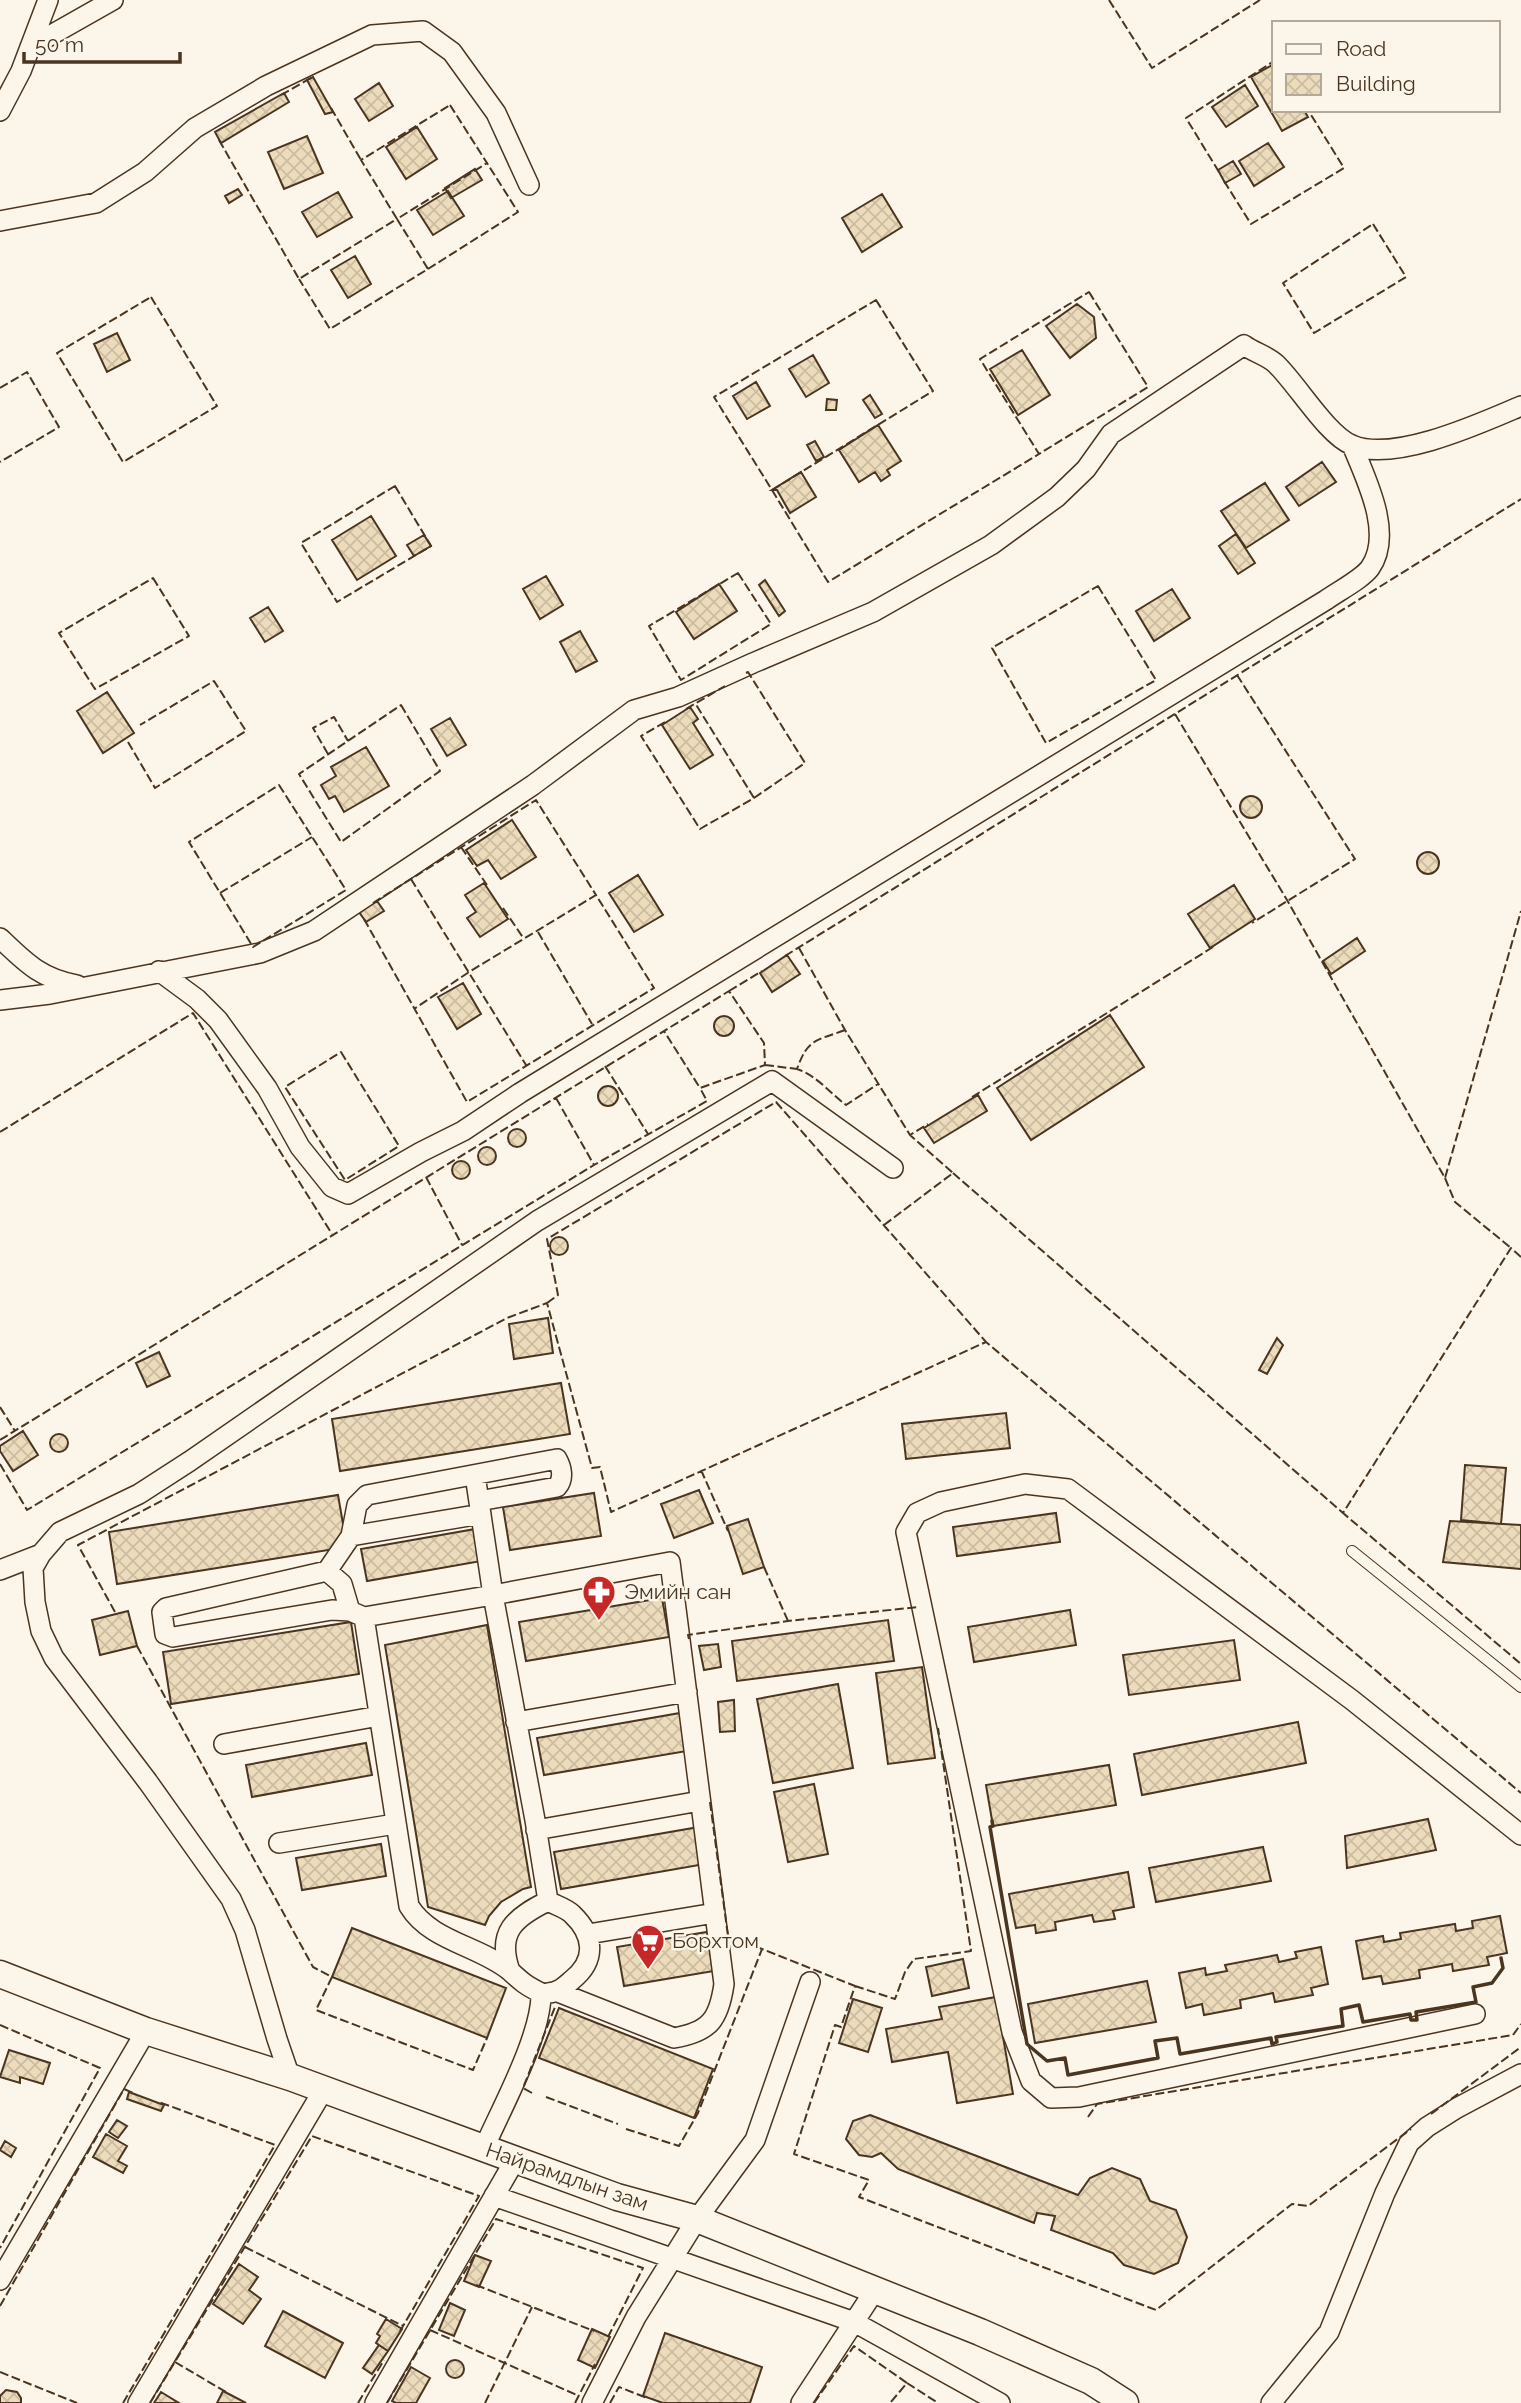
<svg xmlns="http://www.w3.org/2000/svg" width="1521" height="2403" font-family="Raleway,sans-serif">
  <defs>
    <pattern id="building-cross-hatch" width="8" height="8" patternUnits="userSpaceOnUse" patternTransform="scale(1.75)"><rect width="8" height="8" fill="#ecdcbc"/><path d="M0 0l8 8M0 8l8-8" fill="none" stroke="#ccbda1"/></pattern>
  </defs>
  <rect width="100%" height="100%" fill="#fbf6e9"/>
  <path fill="url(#building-cross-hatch)" stroke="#4a3520" stroke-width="2" d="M1274,64V110H1304L1308,117L1282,131L1251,77Z
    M313,77L333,112L325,114L307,80Z
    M379,83L393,106L369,121L355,99Z
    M1245,85L1258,106L1226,127L1212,107Z
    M284,93L289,102L221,143L215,132Z
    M417,127L437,159L406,179L386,147Z
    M307,136L323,173L284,189L268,152Z
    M1268,143L1284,167L1254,186L1239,161Z
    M1233,161L1241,174L1225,183L1218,170Z
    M475,169L482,180L451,198L445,188Z
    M238,189L242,195L229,203L225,196Z
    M448,191L464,216L433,235L417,210Z
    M338,192L352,217L317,237L302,212Z
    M882,194L902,227L862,252L842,218Z
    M355,256L371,284L348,298L331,270Z
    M1077,304L1094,317L1096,338L1070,358L1046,326Z
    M117,333L130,360L107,372L94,344Z
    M1022,350L1050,395L1018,415L990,369Z
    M813,355L829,383L806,397L789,369Z
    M756,382L770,406L747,419L733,396Z
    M870,395L882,414L875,418L863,400Z
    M827,399L837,400L836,410H826Z
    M878,425L901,461L887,470L890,475L881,481L875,472L859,482L839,450Z
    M815,441L824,457L816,461L807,445Z
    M1322,462L1336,482L1299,506L1286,487Z
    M801,472L816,497L790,513L777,490H772Z
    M1265,483L1289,520L1246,548L1221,511Z
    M371,516L396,556L357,580L332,540Z
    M1236,534L1255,563L1238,574L1219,546Z
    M424,535L431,546L414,556L407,545Z
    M546,576L563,605L540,619L523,589Z
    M765,580L785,611L779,616L759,585Z
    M719,584L737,611L694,639L676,612Z
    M1172,589L1190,618L1154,641L1136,611Z
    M268,607L283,631L265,642L250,618Z
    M580,631L597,661L576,672L560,642Z
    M107,692L134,733L103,753L77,711Z
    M690,707L698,719L693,723L713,755L690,769L662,725Z
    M450,718L466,745L447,756L431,729Z
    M366,747L389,786L344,812L335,796L329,799L321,785L336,776L331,767Z
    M1240 807a11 11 0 1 1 22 0a11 11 0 1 1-22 0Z
    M512,820L536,857L501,879L488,860L477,866L466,850Z
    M1417 863a11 11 0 1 1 22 0a11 11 0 1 1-22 0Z
    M638,875L663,915L634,932L609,893Z
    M484,883L508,919L480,937L467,918L476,912L465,895Z
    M1234,885L1255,919L1210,948L1188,914Z
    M377,901L384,911L366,922L359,912Z
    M1357,938L1365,951L1331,974L1323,961Z
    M787,955L800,974L772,992L760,973Z
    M463,983L481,1014L457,1029L438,997Z
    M1110,1015L1144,1067L1031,1140L997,1088Z
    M714 1026a10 10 0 1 1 20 0a10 10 0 1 1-20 0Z
    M598 1096a10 10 0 1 1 20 0a10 10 0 1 1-20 0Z
    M978,1095L987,1111L934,1143L924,1128Z
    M508 1138a9 9 0 1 1 18 0a9 9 0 1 1-18 0Z
    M478 1156a9 9 0 1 1 18 0a9 9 0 1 1-18 0Z
    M452 1170a9 9 0 1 1 18 0a9 9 0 1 1-18 0Z
    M550 1246a9 9 0 1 1 18 0a9 9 0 1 1-18 0Z
    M548,1318L553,1353L514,1359L509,1324Z
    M1277,1338L1283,1345L1267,1374L1259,1370Z
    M159,1352L170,1376L147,1387L136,1363Z
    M561,1383L570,1434L340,1471L332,1419Z
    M1006,1413L1010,1448L906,1459L902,1424Z
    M23,1431L38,1455L13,1471L0,1451V1446Z
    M50 1443a9 9 0 1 1 18 0a9 9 0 1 1-18 0Z
    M1465,1465L1506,1468L1501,1524L1461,1520Z
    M699,1490L713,1523L674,1538L661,1504Z
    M594,1493L601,1536L510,1550L503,1507Z
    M338,1495L347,1547L117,1584L109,1532Z
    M1056,1513L1060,1542L957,1556L953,1527Z
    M748,1519L764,1567L743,1574L727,1526Z
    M1450,1521L1521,1525V1569L1443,1562Z
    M481,1528L487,1560L367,1581L361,1549Z
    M662,1598L669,1637L526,1661L519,1622Z
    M1070,1610L1076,1645L974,1662L968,1627Z
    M128,1611L137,1646L100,1655L92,1620Z
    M888,1620L894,1661L737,1681L732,1641Z
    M351,1622L359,1674L171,1704L163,1652Z
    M487,1625L531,1887L523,1889L501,1902L489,1916L485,1925L428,1907L385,1645Z
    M1234,1640L1240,1680L1129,1695L1123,1655Z
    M718,1644L721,1667L704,1670L699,1646Z
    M922,1667L935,1758L888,1764L876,1673Z
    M838,1684L853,1768L773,1783L757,1699Z
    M734,1700L735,1731L720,1732L718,1702Z
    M680,1713L687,1751L544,1775L537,1738Z
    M1298,1722L1306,1763L1142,1795L1134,1754Z
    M366,1743L372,1775L252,1797L246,1765Z
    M1109,1765L1116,1805L993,1826L986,1785Z
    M814,1784L828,1854L788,1862L774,1792Z
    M1428,1819L1436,1850L1347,1868L1345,1836Z
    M699,1827L705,1864L561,1889L554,1852Z
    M381,1844L386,1876L302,1890L296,1858Z
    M1263,1847L1271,1881L1156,1902L1149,1868Z
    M1128,1872L1134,1907L1113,1911L1115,1919L1094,1922L1092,1915L1055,1922L1056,1930L1036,1933L1035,1925L1016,1928L1009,1894Z
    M1500,1916L1507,1953L1487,1957L1489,1965L1453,1971L1452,1964L1419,1970L1420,1978L1383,1984L1381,1976L1363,1979L1356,1941L1383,1936L1384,1942L1401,1939L1400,1933L1455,1924L1456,1931L1473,1928L1472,1921Z
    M352,1928L506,1988L487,2038L332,1977Z
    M707,1932L714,1971L624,1986L617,1947Z
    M1321,1947L1328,1984L1311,1988L1313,1995L1275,2002L1273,1993L1240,2000L1241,2008L1204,2015L1202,2004L1186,2008L1179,1973L1205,1968L1206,1975L1227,1971L1225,1965L1277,1955L1279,1962L1297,1958L1295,1952Z
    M963,1959L969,1988L932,1996L926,1967Z
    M1147,1981L1156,2022L1035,2043L1028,2004Z
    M996,1997L1013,2094L957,2103L948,2052L892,2062L886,2029L942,2019L939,2007Z
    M853,1999L882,2008L868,2052L839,2043Z
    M559,2008L713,2069L694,2118L539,2058Z
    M9,2050L50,2063L43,2084L20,2077V2083L0,2077Z
    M129,2092L164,2105L161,2111L127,2099Z
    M870,2115L1078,2195L1090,2178L1112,2168L1140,2179L1150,2201L1176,2210L1187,2237L1178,2263L1154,2274L1124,2265L1113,2253L1051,2230L1055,2216L1037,2213L1034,2223L898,2169L881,2153L872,2157L859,2155L846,2139L853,2121Z
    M117,2120L127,2126L118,2138L109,2132Z
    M106,2134L127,2146L118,2161L127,2166L123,2173L93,2157Z
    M5,2141L16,2148L11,2157L0,2150Z
    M475,2255L491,2261L479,2287L464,2281Z
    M239,2264L258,2277L249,2290L261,2299L243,2324L213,2304Z
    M450,2303L465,2310L454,2336L439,2330Z
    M283,2311L343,2343L325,2378L265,2346Z
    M386,2319L402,2329L388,2351L376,2343L380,2336L377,2334Z
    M592,2329L610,2337L595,2368L578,2360Z
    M665,2333L762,2367L750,2403H663L643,2396Z
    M379,2345L388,2351L372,2374L363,2368Z
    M446 2369a9 9 0 1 1 18 0a9 9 0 1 1-18 0Z
    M411,2367L430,2378L416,2403H396L392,2401Z
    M6,2390L17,2392L21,2398V2403H0V2396Z
    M223,2391L246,2403H217Z
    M161,2392L179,2403H154Z"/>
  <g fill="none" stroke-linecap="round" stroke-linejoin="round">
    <defs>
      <path id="lane" d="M1352,1551L1521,1687"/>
      <path id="street" d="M30,47L113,0
        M0,111L21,71L48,0
        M0,221L96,203L145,172L195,128L266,86L372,35L423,31L452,52L496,113L529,185
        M0,938C25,962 41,979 77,985
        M159,971L197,999L218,1020L267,1088L300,1147L332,1187L348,1194L421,1152L463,1131L520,1093L1326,600C1337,592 1362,579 1370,568C1394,534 1366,479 1352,445
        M0,1000L50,994L260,953L314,931L533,785L634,710L678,697L753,663L873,612L991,545L1057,497L1086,469L1111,434L1244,345C1253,352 1268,356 1276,364C1297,384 1327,435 1352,445C1394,463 1481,423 1521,406
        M475,1475L493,1595L670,1562L724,1984C719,2019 710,2032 674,2038L558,1992
        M351,1536L481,1514
        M41,1554L33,1568L35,1602L41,1631L54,1658L148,1782L231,1899L245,1930L277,2039L290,2077
        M0,1570L41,1554L60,1532L139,1494L190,1461L537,1221L772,1081L893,1168
        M327,1571L342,1584L350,1611
        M364,1617L350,1611L332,1610L173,1637L165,1634L162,1612L166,1608L327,1571L351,1536L357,1505L367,1495L557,1459C562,1468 564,1479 557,1487L479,1501
        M516,1722L687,1692
        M224,1744L379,1716
        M536,1830L700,1801
        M279,1843L395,1824
        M588,1934L715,1913
        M510,1971C496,1932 515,1917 548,1901C555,1905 566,1908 572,1914C594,1935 597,1960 572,1980C564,1987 559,1992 548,1993
        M1475,2014L1079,2097L1051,2098L1031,2081L1012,2032L906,1532L917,1513L941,1502L1025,1484L1068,1489L1352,1700L1521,1835
        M484,2148C501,2109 542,2035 541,1993C525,1985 522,1982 510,1971C480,1946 430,1941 409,1906L364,1617L493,1595L535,1820L548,1901
        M494,2196L854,2322L1000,2403
        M0,2280L146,2031
        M138,2403L324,2089
        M375,2403L515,2160
        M592,2403L636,2317L697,2219L755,2140L810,1982
        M801,2403L875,2290
        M1271,2403L1329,2332L1385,2193L1409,2143L1427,2127L1457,2108L1521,2074"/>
      <path id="secondary" d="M0,1974L146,2031L290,2077L617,2197L697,2219L980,2332L1091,2381L1125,2403"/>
    </defs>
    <use href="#lane" stroke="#4a3520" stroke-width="12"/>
    <use href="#street" stroke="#4a3520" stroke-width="22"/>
    <use href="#secondary" stroke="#4a3520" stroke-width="29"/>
    <use href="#lane" stroke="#fbf6e9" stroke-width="10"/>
    <use href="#street" stroke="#fbf6e9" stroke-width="19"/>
    <use href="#secondary" stroke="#fbf6e9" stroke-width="26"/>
    <path stroke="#4a3520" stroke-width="2" stroke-dasharray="9 3.5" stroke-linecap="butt" d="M1109,0L1152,68L1260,0
      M281,95L311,78
      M450,105L487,163L397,219L361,160Z
      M331,108L361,160
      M219,140L299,279L397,219L428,269L330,329L299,279
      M1219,172L1186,118L1274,61
      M1224,181L1251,224L1344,168L1308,110
      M1373,224L1406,277L1314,333L1283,283Z
      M428,269L518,212L487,163
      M1089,292L1148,387L1039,454L980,359Z
      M151,297L217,406L123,462L57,353Z
      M876,300L933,391L772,490L714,397Z
      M0,388L27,372L59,427L0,462
      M395,486L431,546L337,602L301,543Z
      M772,490L828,582L1039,454
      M738,573L771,624L681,680L649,626Z
      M153,578L189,636L95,689L59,633Z
      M1098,586L1156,680L1046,743L992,648Z
      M746,673L748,672L805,763L754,798
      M1237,675L1355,859L1252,923
      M401,705L440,771L341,842L299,774Z
      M686,709L725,686
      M1175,714L1287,900L1445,1178L1521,911
      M665,722L641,736L700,829L754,798L695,703
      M128,742L155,788L246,731L214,681L140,725
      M328,754L313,728L334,717L348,741
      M279,785L346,890L253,947L189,842Z
      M461,847L487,885
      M411,879L526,1065
      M220,893L312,837
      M373,903L536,800L596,895
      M503,908L524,939
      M364,919L467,1102L654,988L596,895L469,972L414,1009
      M538,932L592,1024
      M799,948L845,1030L910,1135L928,1124
      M785,956L1521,499
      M729,991L762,971
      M845,1030C816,1041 808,1038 797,1069C816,1075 830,1093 846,1105L878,1084
      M341,1052L399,1146L345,1180L285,1087Z
      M765,1065L797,1069
      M605,1066L648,1134
      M972,1097L1213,947
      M556,1098L594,1165
      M0,1132L193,1013L332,1234
      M953,1173L1343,1513
      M426,1177L462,1245
      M1445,1178L1455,1202L1511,1248
      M884,1225L953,1173L910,1135
      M1521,1257L1511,1248L1343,1513L1521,1664
      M547,1303L558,1295L547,1239L776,1102L986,1342
      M0,1407L15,1431
      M0,1440L729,991L764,1043L765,1065L700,1088L664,1031
      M0,1464L27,1510L594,1165L707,1101L700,1088
      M701,1470L728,1531
      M764,1567L788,1621
      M115,1612L78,1545L507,1318L547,1303L592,1468L600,1467L611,1512L986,1342L1521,1793
      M689,1639L688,1635L788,1621L918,1607
      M137,1646L313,1967L332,1977L316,2010L473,2070L487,2038
      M710,1802L728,1936L762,1949
      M855,1986L895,1999L905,1972L914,1959L971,1951L938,1728
      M0,2025L100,2068L0,2248
      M532,2093L523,2088L555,2007
      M546,2097L618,2124
      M1431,2114L1521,2047
      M1088,2117L1097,2104L1513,2035L1521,2024
      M626,2129L679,2146L698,2113L762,1949L855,1986L841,2027L835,2025L794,2154L869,2180L859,2197L1156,2310L1292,2204L1308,2206L1411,2129
      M245,2247L403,2326
      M476,2285L594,2331
      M0,2306L124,2089L133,2093
      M430,2330L579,2396
      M175,2362L226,2392
      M0,2372L77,2403
      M907,2383L938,2403
      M123,2403L275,2145L159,2102
      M150,2403L312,2136L479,2196L399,2333
      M358,2403L384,2360
      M387,2403L496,2219L643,2268L607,2339
      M485,2403L532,2307
      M575,2403L595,2364
      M610,2403L619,2387L647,2398
      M814,2403L854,2346L907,2383L890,2403"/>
    <path stroke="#4a3520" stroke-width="3.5" d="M992,1821L993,1826L990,1827L1027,2044L1047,2061L1065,2058L1068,2075L1158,2058L1155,2041L1177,2038L1180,2054L1271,2038L1272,2044L1277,2042L1276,2037L1343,2026L1341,2009L1359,2005L1363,2022L1410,2014L1411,2020H1417L1416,2012L1476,2002L1473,1987L1492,1983L1503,1968L1501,1958"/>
  </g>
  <defs>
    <symbol id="pharmacy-pin" viewBox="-11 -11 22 30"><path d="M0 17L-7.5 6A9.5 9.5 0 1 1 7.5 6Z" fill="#c62828" stroke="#fbf6e9"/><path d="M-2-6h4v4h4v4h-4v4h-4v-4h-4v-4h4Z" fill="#fff"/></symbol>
    <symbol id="supermarket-pin" viewBox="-11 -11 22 30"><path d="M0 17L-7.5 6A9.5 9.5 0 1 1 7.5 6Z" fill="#c62828" stroke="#fbf6e9"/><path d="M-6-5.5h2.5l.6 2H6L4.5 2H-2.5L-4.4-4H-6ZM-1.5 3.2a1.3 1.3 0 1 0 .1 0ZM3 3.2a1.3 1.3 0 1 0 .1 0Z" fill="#fff"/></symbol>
  </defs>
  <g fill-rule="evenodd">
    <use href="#pharmacy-pin" x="580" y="1573" width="38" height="52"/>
    <use href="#supermarket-pin" x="629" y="1922" width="38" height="52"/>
  </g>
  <g text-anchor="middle" stroke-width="5" stroke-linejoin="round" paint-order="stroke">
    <g font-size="21" fill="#4a3520" stroke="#fbf6e9" text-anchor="start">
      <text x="624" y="1599">Эмийн сан</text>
      <text x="672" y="1948">Борхтом</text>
    </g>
    <g font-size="21" fill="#4a3520" stroke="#fbf6e9">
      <text transform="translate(567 2177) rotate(19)" y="7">Найрамдлын зам</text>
    </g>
  </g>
  <rect x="1272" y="21" width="228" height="91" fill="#fbf6e9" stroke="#b4a999" stroke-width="2"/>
  <rect x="1286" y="44" width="35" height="10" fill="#fbf6e9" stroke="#b4a999" stroke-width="2"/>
  <text x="1336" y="56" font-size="21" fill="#4a3520">Road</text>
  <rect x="1286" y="74" width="35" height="21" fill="url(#building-cross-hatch)" stroke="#b4a999" stroke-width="2"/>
  <text x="1336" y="91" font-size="21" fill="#4a3520">Building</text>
  <path d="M24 52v10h156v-10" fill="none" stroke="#4a3520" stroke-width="3.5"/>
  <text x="35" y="52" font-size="21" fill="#4a3520" stroke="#fbf6e9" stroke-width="5" paint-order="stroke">50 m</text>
</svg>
